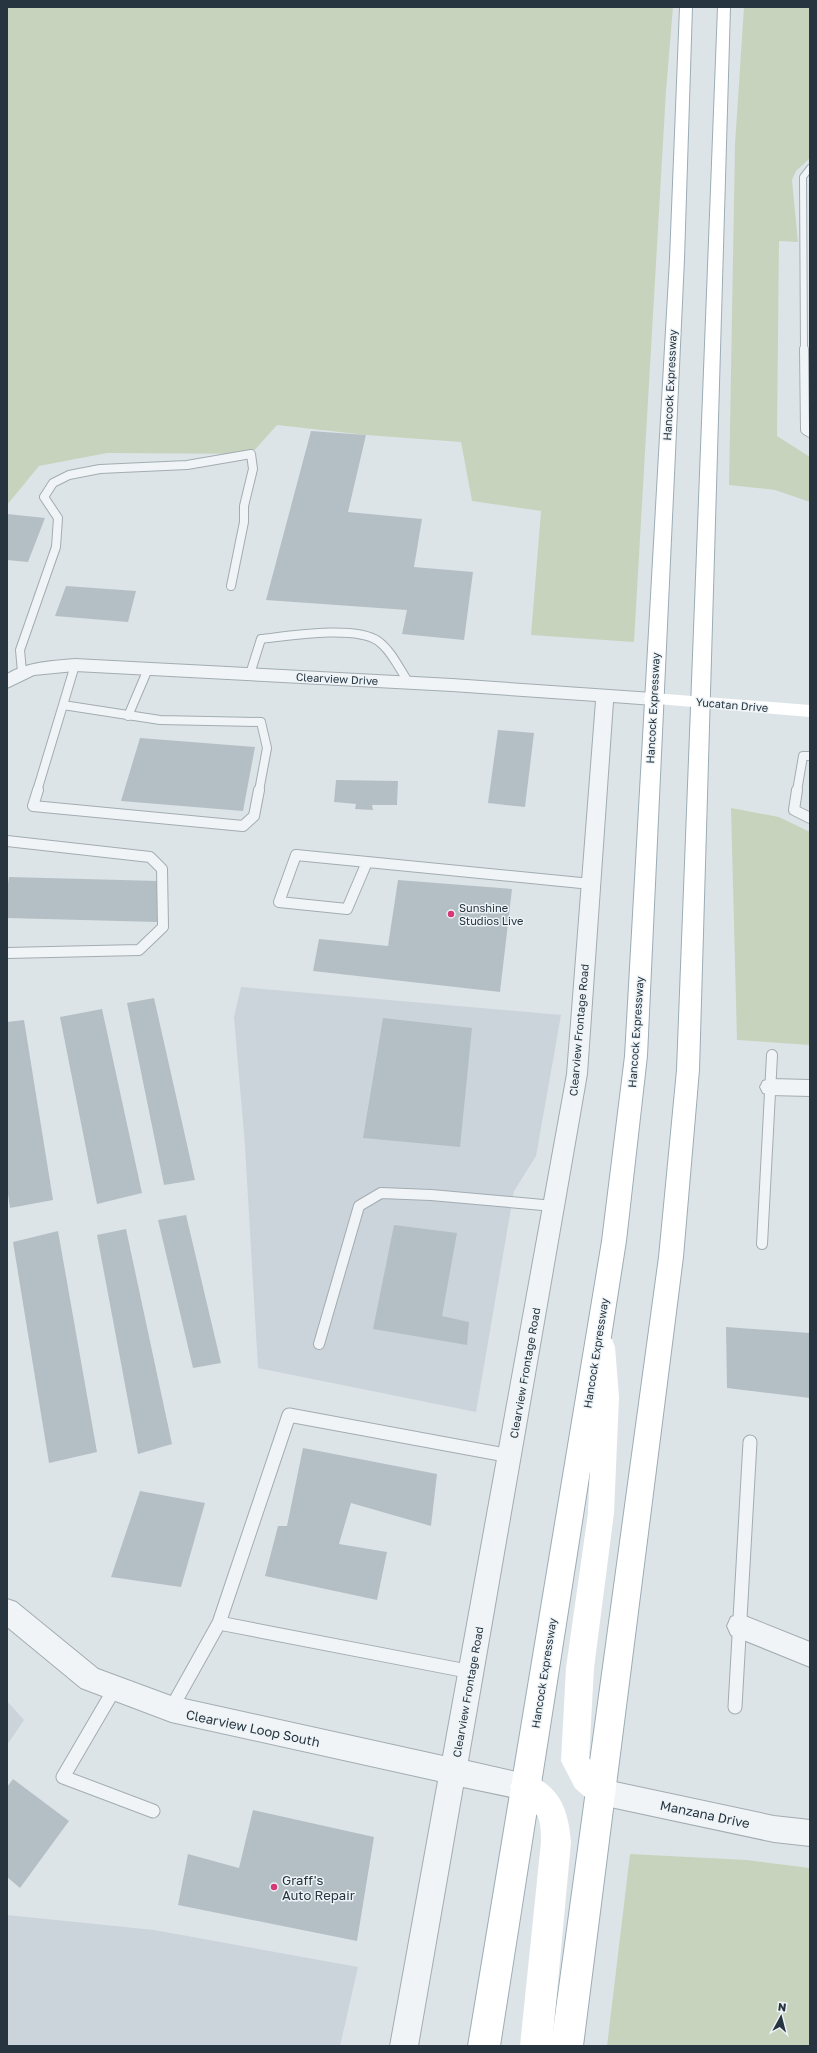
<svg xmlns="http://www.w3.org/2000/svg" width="817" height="2053" font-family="'Golos Text',sans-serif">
  <rect width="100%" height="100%" fill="#dde4e8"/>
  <path fill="#cbd4da" d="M241,987L561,1015L536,1156L514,1191L476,1412L258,1368L245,1146L234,1017Z
    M7,1701L24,1720L7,1745Z
    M7,1915L154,1930L358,1967L340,2046H7Z"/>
  <path fill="#c8d3be" d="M7,7H673L666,91L634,642L531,635L541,511L472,501L461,442L366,435L277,425L251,454L107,453L39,466L7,505Z
    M744,7H810V158L796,171L792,180L798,242L779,241L777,436L810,457V502L775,490L729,485L735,144Z
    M731,808L779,817L810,832V1045L737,1040Z
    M630,1854L747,1860L810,1868V2046H607Z"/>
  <path fill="#b4bfc5" d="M311,431L366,435L348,512L422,519L414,567L473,572L464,640L402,634L407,610L266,600Z
    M7,514L45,518L28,562L7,560Z
    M66,586L136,591L128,622L55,616Z
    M498,730L534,733L525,807L488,803Z
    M140,738L255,747L243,811L121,801Z
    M336,780L398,781L397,805H372L373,810L355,809L356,804L334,802Z
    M9,877L159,881L157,922L7,918V890Z
    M398,880L512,889L500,992L313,971L319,939L388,946Z
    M154,998L195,1180L164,1185L127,1003Z
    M102,1009L142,1193L97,1204L60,1017Z
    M383,1018L472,1028L460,1147L363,1138Z
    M24,1020L53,1200L10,1208L7,1187V1022Z
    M186,1215L221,1363L193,1368L158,1220Z
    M394,1225L457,1233L442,1316L469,1322L467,1345L373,1329Z
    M126,1229L172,1444L138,1454L97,1235Z
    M58,1231L97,1452L49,1463L13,1242Z
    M726,1327L810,1333V1398L727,1388Z
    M303,1448L437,1474L431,1526L351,1503L339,1544L387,1552L377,1600L265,1576L278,1526H287Z
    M140,1491L205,1503L181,1587L111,1577Z
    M13,1779L69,1821L20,1888L7,1877V1787Z
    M253,1810L374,1837L357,1941L178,1905L188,1854L239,1868Z"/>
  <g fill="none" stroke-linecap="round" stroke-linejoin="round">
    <defs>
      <path id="lane-far3" d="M804,350L803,177L810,168"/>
      <path id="lane-far2" d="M804,349L805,430L810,433
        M22,672L20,650L56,547L58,518L44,497L53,483L69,475L100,469L187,465L251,454L253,469L244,506V522L231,586
        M250,674L261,639C288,636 355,625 378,641C391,650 400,670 409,683
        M63,705L160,720L261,722L267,748L259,791
        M63,705L75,665
        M128,716L148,669
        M37,791L63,705
        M797,791L803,756H810"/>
      <path id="lane-far1" d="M38,790L33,806L243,826L254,816L259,790
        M797,790L794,810L810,818
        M7,841L150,857L162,869L163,927L139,950L7,953
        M367,862L347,909L279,902L296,855L591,884
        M762,1244L772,1055
        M319,1344L359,1206L381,1193L431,1195L554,1206"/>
      <path id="lane" d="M219,1623L289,1415L511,1456
        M115,1688L63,1777L153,1811
        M735,1707L750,1442
        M171,1709L219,1623L472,1672"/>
      <path id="street" d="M75,659L452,679L653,693L659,695L662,699L659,703L653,705L613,702L587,1074L468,1761L525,1774L534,1778L538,1787L534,1796L525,1800L463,1787L418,2046H390L438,1781L171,1722L81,1688L7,1627V1599L16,1602L98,1669L171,1696L443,1756L567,1074L596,701L452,691L75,671L34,675L7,688V674C27,662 52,661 75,659Z
        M770,1079L810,1080V1096L770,1095L763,1093L760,1087L763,1081Z
        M740,1614L810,1642V1667L731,1635L727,1626L731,1617Z
        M601,1779L774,1816L810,1820V1846L774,1842L601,1805L592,1801L588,1792L592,1783Z"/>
      <path id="primary" d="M680,7H692L684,259L647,1056L626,1241L500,2046H468L602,1241L625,1056L670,259Z
        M718,7H730L699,1070L683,1257L583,2046H551L659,1257L677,1070Z"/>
    </defs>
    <use href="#lane-far3" stroke="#a2acb2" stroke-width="8"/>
    <use href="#lane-far2" stroke="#a2acb2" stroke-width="10"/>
    <use href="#lane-far1" stroke="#a2acb2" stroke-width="12"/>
    <use href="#lane" stroke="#a2acb2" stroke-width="15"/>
    <use href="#street" stroke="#a2acb2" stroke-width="2"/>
    <use href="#primary" stroke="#9cacb5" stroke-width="2"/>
    <use href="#lane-far3" stroke="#f0f4f6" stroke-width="6"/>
    <use href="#lane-far2" stroke="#f0f4f6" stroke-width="8"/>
    <use href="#lane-far1" stroke="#f0f4f6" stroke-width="10"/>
    <use href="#lane" stroke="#f0f4f6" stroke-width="13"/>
    <use href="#street" fill="#f0f4f6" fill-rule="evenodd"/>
    <path fill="#fff" fill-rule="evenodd" d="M653,693L810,705V717L646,703L644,699L646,695Z
      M603,1336L612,1339L615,1347L619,1397L614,1513L594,1668L589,1758L595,1768L611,1782L616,1792L611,1802L601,1807L591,1802L575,1788L561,1761L566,1668L588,1513L593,1397L591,1347L594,1339Z
      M525,1772C559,1786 568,1807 571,1842L552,2046H520L541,1842C541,1834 541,1824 538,1817C531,1804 518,1804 510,1787L515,1777Z"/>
    <use href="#primary" fill="#fff" fill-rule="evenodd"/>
  </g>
  <g fill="#d73976" stroke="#edf3f6" stroke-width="1.5">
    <circle cx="451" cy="914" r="4"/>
    <circle cx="274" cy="1887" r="4"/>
  </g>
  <g text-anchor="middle" stroke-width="3" stroke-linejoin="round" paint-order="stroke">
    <g font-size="11" fill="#263540" stroke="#edf3f6">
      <text transform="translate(670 385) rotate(-87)" y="4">Hancock Expressway</text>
      <text transform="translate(337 679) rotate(3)" y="4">Clearview Drive</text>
      <text transform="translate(732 705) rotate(5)" y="4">Yucatan Drive</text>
      <text transform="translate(653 708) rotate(-87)" y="4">Hancock Expressway</text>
      <text transform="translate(579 1030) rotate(-85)" y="4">Clearview Frontage Road</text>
      <text transform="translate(636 1032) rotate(-86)" y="4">Hancock Expressway</text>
      <text transform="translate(596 1353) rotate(-81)" y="4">Hancock Expressway</text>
      <text transform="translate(525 1373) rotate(-80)" y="4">Clearview Frontage Road</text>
      <text transform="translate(544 1673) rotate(-81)" y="4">Hancock Expressway</text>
      <text transform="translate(468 1692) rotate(-80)" y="4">Clearview Frontage Road</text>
    </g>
    <g font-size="11" fill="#263540" stroke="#edf3f6" text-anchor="start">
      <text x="459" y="912">Sunshine<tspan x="459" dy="13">Studios Live</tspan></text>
    </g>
    <g font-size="13" fill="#263540" stroke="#edf3f6">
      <text transform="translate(253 1728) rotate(12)" y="5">Clearview Loop South</text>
      <text transform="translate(705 1814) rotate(12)" y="5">Manzana Drive</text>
    </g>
    <g font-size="13" fill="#263540" stroke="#edf3f6" text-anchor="start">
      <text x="282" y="1885">Graff's<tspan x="282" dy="15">Auto Repair</tspan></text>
    </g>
  </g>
  <rect width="817" height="2053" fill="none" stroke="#263540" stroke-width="16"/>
  <g transform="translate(781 2017) rotate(7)" stroke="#edf3f6" stroke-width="3" paint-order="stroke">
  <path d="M0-3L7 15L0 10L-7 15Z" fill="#263540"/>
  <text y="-6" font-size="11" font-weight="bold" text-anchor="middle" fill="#263540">N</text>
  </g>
</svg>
